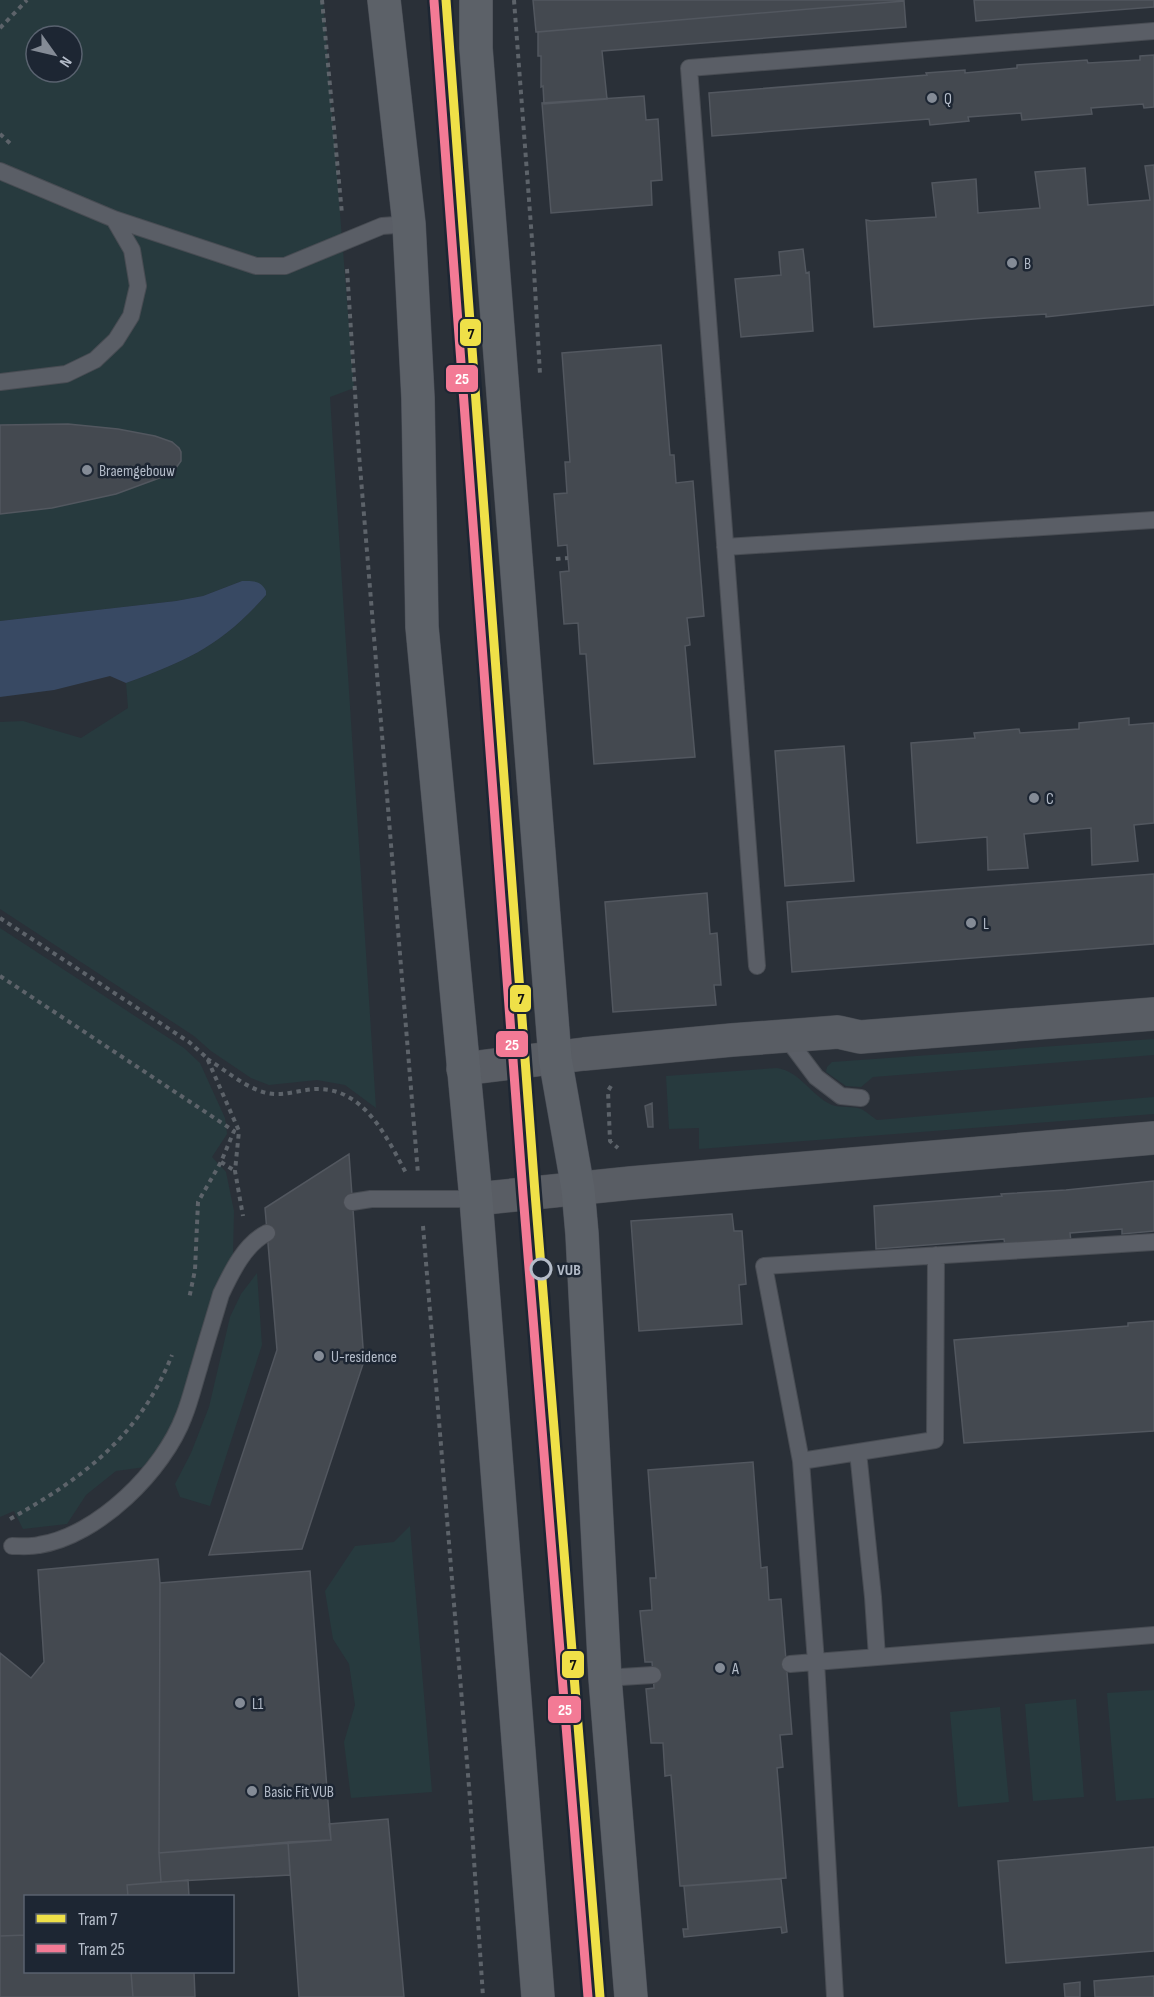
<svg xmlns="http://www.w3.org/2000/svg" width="1154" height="1997" font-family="'Sofia Sans Condensed',sans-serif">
  <rect width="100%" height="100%" fill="#2a3038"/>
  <path fill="#273a3e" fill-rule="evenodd" d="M0,0H323L354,388L330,397L376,1108L345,1085L317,1080L269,1085L251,1078L211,1051L194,1036L0,909V722L23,721L81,738L128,708L126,683C188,660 221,646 266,595L242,581L203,596L176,601L0,621ZM36,36H72V72H36Z
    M0,928L184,1048L200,1063L225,1118L227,1134L212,1157L226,1172L234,1211L233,1255L214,1290L177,1413L166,1437L145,1467L116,1471L86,1495L67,1524L23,1529L14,1511L0,1517Z
    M1154,1039V1055L873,1077L861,1087L846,1086L826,1072L827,1067L832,1062Z
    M777,1068C801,1072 810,1095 832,1105C841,1108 852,1106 861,1109C866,1111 872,1117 877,1120L1154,1097V1114L699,1149V1128L669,1129L666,1076Z
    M257,1273L262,1345L210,1506L180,1497L175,1484L191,1453L209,1407L230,1317L241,1294Z
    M410,1526L432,1792L351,1798L344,1742L355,1705L349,1664L333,1639L325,1591L355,1546L394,1542Z
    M1154,1690V1798L1116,1801L1107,1693Z
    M1076,1699L1084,1797L1033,1801L1025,1704Z
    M1000,1707L1009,1802L958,1807L950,1712Z"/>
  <path fill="#384963" d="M242,581C253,581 261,580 266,591V595C221,646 188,660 126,683L110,676L54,690L0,697V621L176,601L203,596Z"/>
  <path fill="#444950" stroke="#52575f" stroke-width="1.5" d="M533,0H904V1L536,32Z
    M974,0H1154V7L976,21Z
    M904,1L906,27L602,51L607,99L544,104L543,86L541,87V56H538V32Z
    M1154,55V107L1144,108L1143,104L1091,108L1092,114L1022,120L1021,113L968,117L969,121L930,125L929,119L712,136L709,93L927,75L926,73L965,70V73L1017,68V65L1087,60L1088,63L1140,60V56Z
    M644,96L646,120L658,119L662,180L651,181L652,205L551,213L542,103Z
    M1154,165V305L1046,317V314L987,318L874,327L866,220L871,221L936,217L932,183L976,179L978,213L1040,208L1035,172L1085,168L1088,205L1150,200L1145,166Z
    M803,249L806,273L809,272L813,331L741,337L735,279L781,275L779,252Z
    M661,345L670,455H674L676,483L693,481L704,616L687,618L690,645L685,646L695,757L594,764L586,654H580L578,623L564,624L560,572L569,571L567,545L558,546L554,494L567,493L565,462H570L562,353Z
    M68,424L118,429L155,436L172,442L179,448L181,452V461L176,468L162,477L116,494L52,508L0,514V425Z
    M1129,718V725L1154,723V823L1134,825L1138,861L1092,865L1091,828L1024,834L1028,868L988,870L987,837L917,843L911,743L975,738L974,733L1019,729L1020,733L1079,729V723Z
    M844,746L854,881L785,886L775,751Z
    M1154,874V944L792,972L787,902Z
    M707,893L710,934L717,933L721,985H714L716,1005L613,1012L605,902Z
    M652,1103L653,1127H648L645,1106Z
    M349,1154L364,1361L302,1549L209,1555L277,1350L265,1208Z
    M1154,1181V1231L1122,1234V1229L1070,1233L1071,1242L1005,1246L1004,1239L876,1249L874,1206L1002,1196L1001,1194L1066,1190Z
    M732,1214L734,1231H742L746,1284L739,1285L742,1324L639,1331L631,1221Z
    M1154,1321V1431L964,1443L954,1340L1128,1326V1323Z
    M753,1462L761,1568L767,1567L769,1600L781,1599L792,1734L780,1735L783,1767L777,1768L786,1878L680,1886L671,1775L665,1776L663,1743H651L646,1689L654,1688L652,1662H645L640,1611L652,1610L650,1578H656L648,1470Z
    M158,1559L160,1583L159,1853L161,1882L127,1885L128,1896H26V1935L0,1936V1653L31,1678L44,1662L38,1570Z
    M310,1571L331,1840L159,1853L160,1583Z
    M388,1819L404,1997H299L288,1842L331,1840L329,1824Z
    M288,1842L290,1875L161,1882L159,1853Z
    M1154,1847V1951L1006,1963L998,1861Z
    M781,1879L787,1932L782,1933L781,1927L684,1937L683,1929H688L684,1886Z
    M188,1880L189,1896H128L127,1885Z
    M26,1935V1972H131L133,1997H0V1936Z
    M131,1972H194L195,1997H133Z
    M1154,1976V1997H1095L1094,1981Z
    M1080,1982V1997H1065L1064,1984Z"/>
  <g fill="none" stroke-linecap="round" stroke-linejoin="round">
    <defs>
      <path id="lane" d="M0,171L114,219L256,266H285L382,226L409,224
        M0,382L66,374L95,360L116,340L131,316L138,286L132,250L114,219
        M725,547L1154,520
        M757,966L689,68L1154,31
        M786,1037L816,1077L841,1096L861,1098
        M352,1202L371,1199H476
        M858,1452L873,1597L877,1657
        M801,1461L935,1440L936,1255
        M12,1546C21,1546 30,1547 39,1545C98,1536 164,1470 184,1416C190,1401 194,1384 199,1368C206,1343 214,1318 221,1294C232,1271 245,1244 267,1233
        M790,1664L1154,1635
        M605,1678L653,1675
        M835,1997L816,1662L801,1461L764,1266L1154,1242"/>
      <path id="secondary" d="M463,1069L584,1054L732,1040L838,1032L860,1037L1154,1014
        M476,1199L631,1183L1154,1138"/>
      <path id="primary" d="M384,0L409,224L418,398L422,627L476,1199L538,1997
        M476,0V48L555,1058L578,1189L582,1234L605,1678L631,1997"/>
    </defs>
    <use href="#lane" stroke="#484c53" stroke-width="18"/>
    <use href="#secondary" stroke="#484c53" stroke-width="34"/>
    <use href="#primary" stroke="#484c55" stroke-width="34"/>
    <path stroke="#5d636a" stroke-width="4" stroke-dasharray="4.5 4.5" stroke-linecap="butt" d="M322,0L342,214
      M514,0L533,253L540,374
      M0,28L27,0
      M0,134L13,146
      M347,269L359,454L418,1174
      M556,559L568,558
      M0,918L189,1042L207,1058L239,1131L235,1171L243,1216
      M0,976L234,1131L221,1162L198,1202L195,1270L189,1299
      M207,1059C226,1070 245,1088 267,1093C284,1097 301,1089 318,1089C365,1089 387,1138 406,1173
      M611,1086L608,1091L610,1141L618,1148
      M221,1162L235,1171
      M423,1226L470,1799L483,1997
      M10,1519C83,1478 140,1436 172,1355"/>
    <use href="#lane" stroke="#5a5e66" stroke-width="16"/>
    <use href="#secondary" stroke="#595d64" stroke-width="33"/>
    <use href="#primary" stroke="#5c6168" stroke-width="33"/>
    <defs>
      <path id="tram-1" d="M446,0L535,1193L600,1997"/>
      <path id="tram-2" d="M434,1L523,1194L588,1997"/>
    </defs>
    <use href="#tram-1" stroke="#1d2633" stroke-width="14"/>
    <use href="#tram-2" stroke="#1d2633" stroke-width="14"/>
    <use href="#tram-1" stroke="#efe048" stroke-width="9"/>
    <use href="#tram-2" stroke="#f37a95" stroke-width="9"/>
  </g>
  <g fill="#848b96" stroke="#1d2633" stroke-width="2">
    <circle cx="932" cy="98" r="6"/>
    <circle cx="1012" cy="263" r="6"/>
    <circle cx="87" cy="470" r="6"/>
    <circle cx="1034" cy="798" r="6"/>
    <circle cx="971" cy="923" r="6"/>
    <circle cx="319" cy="1356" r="6"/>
    <circle cx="720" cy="1668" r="6"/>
    <circle cx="240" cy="1703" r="6"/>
    <circle cx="252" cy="1791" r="6"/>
  </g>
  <circle fill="#1d2633" stroke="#b4bcc9" stroke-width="3" cx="541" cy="1269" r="10"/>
  <g text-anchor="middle" stroke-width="5" stroke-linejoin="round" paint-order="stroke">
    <g font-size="16" fill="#b4bcc9" stroke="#1d2633" text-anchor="start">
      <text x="944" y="104">Q</text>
      <text x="1024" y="269">B</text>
      <text x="99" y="476">Braemgebouw</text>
      <text x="1046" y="804">C</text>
      <text x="983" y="929">L</text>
      <text x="331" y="1362">U-residence</text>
      <text x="732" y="1674">A</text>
      <text x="252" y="1709">L1</text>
      <text x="264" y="1797">Basic Fit VUB</text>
    </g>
    <g font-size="16" font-weight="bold" fill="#b4bcc9" stroke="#1d2633" text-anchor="start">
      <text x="557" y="1275">VUB</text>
    </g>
  </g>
  <g stroke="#1d2633" stroke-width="2">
    <rect x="459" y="318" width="23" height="29" rx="6" fill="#efe048"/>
    <rect x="445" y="364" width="34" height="29" rx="6" fill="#f37a95"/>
    <rect x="509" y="984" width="23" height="29" rx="6" fill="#efe048"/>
    <rect x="495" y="1030" width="34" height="28" rx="6" fill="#f37a95"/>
    <rect x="561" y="1650" width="24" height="29" rx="6" fill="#efe048"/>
    <rect x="547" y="1695" width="35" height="29" rx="6" fill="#f37a95"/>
  </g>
  <g font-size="16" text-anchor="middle" font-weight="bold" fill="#fff">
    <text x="462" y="384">25</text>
    <text x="512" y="1050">25</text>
    <text x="565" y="1715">25</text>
  </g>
  <g font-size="16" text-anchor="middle" font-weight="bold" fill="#111">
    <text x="471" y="339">7</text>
    <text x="521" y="1004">7</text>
    <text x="573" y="1670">7</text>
  </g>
  <rect x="24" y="1895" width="210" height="78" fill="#1d2633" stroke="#59626f" stroke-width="1.5"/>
  <rect x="36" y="1914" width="30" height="9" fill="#efe048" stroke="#59626f" stroke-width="1.5"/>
  <text x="78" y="1925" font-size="18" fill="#b4bcc9">Tram 7</text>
  <rect x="36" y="1944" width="30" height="9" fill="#f37a95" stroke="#59626f" stroke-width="1.5"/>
  <text x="78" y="1955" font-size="18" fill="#b4bcc9">Tram 25</text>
  <g transform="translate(54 54) rotate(124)"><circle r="28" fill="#1d2633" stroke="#59626f" stroke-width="1.5"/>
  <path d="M0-4.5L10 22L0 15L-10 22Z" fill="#848b96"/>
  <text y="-9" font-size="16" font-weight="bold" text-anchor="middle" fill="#b4bcc9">N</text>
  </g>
</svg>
